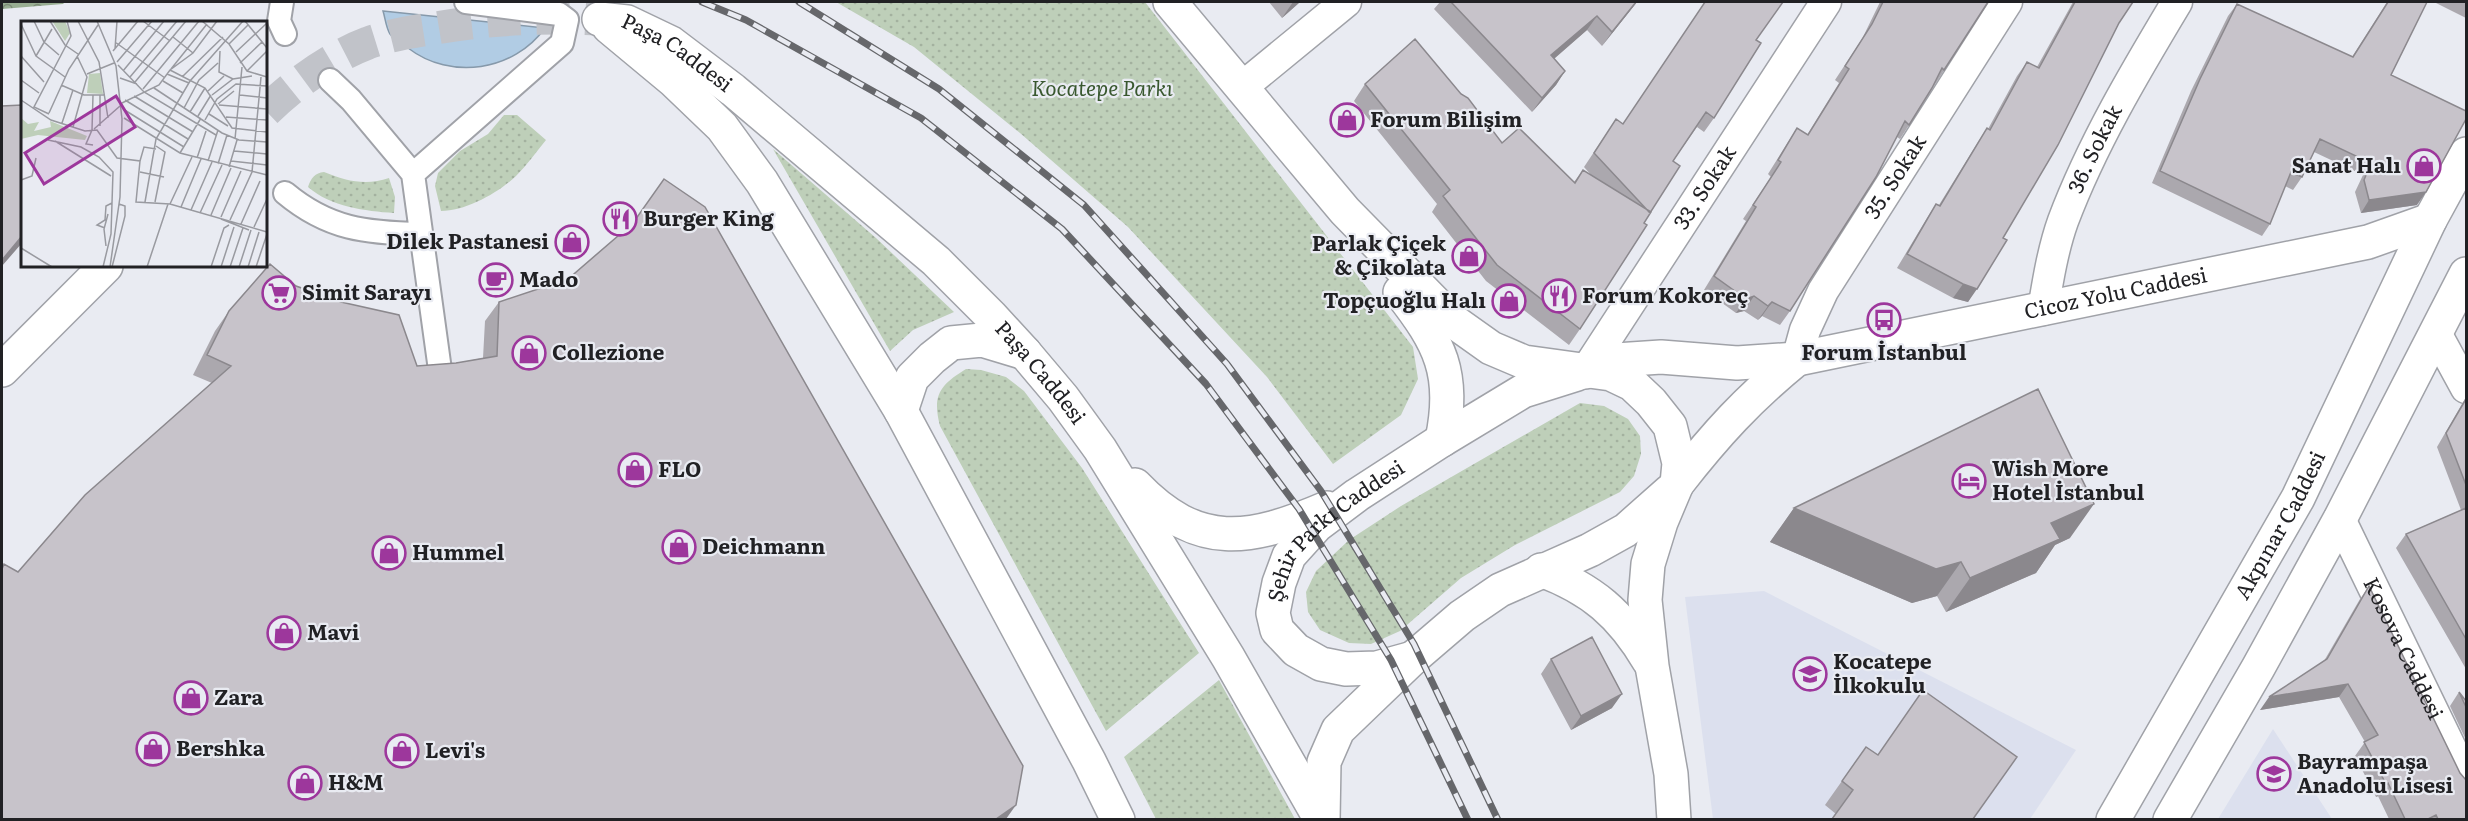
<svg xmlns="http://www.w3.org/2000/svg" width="2468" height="821" font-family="Literata,serif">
  <defs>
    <pattern id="grass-dots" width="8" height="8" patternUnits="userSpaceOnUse" patternTransform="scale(1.5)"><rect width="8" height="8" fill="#becfb9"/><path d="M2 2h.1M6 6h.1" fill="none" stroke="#a3b19f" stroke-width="1.8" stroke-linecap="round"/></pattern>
    <pattern id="forest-crowns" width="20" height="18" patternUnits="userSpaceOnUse" patternTransform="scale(1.5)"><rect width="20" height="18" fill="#98ad92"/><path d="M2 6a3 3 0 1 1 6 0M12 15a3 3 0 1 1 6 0" fill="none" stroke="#7c8c77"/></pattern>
  </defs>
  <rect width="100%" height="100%" fill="#e9ebf2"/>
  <path fill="#dce0ee" d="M1764,591L2076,750L2030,819H1713L1685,597Z
    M2273,729L2332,819H2218Z"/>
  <path fill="url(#grass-dots)" d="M836,2H1145L1413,347L1418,379L1401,415L1333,464L1267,377L1128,227L1020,133L914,47Z
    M504,115H517L546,140C536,152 527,165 516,176C498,193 466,211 441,211L435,186L438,173L460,151L488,134Z
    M773,149L876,238L954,312L913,330L890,351Z
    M324,172C346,181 366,186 389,178L395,197L394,213C365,211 331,207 308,187C311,178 315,173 324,172Z
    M966,369L981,370L1006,377L1024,391L1082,468L1199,653L1106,731L940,426C932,395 940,385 966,369Z
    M1580,403L1604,406L1628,419L1640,436L1641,454L1634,476L1620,492L1515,545L1461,578L1400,631L1371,644L1349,643L1320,630L1308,612L1306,592L1316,571L1349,540L1401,506Z
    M1219,680L1295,819H1156L1124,757Z"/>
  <path fill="url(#forest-crowns)" d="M2,2H65L63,4L2,9Z"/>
  <path fill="#b1cce4" stroke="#8699aa" stroke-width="1.5" d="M383,11L545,28C514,71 451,81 408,48C403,44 394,39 390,34C386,28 385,17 383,11Z"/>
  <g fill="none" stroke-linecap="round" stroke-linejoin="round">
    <path stroke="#c1c3c9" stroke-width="33" stroke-dasharray="33 16" stroke-linecap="butt" d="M266,111C294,84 331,57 368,43C388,36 409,32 430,29C486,19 542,16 599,19"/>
    <defs>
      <path id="pedestrian" d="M282,2L279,21L285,34
        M330,80L351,100L413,174L440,370
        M413,174L562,43L567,20L559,14L466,2
        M285,193C328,229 366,233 421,234"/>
      <g id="minor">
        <path d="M1241,88L1346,2"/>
        <path id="s1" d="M2043,310C2048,280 2053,249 2063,221C2092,144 2135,72 2177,2"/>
        <path d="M2436,333L2466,388"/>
        <path id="s2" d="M1797,359L1805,330L1823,291L2007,2"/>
        <path id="s3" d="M1585,372L1826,2"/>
        <path id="s4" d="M2340,519L2466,779"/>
      </g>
      <g id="tertiary">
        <path id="s5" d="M1585,372L1616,360L1661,357L1737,363L1797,359L2368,242L2430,220"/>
        <path d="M1677,484C1716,434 1748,399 1797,359"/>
      </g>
      <g id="secondary">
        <path d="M1170,2L1345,211L1453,321L1491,348L1524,362L1611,374L1632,384L1651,402L1670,426L1679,463L1677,484L1661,522L1648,564L1645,600L1652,666L1671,774L1674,820"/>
        <path id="s6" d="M599,19L627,22L671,43L733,90L936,261L991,316L1025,353L1063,398L1100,449L1228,657L1321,820"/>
        <path d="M609,27L674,81L722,127L762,182L901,411L1089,761L1118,820"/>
        <path d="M1400,292C1440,343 1456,374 1442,440"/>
        <path d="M2,370L106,266"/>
        <path d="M901,411L912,378L932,358L951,343L982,340L1025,353"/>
        <path d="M1135,485C1198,551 1250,541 1327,508"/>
        <path d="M1541,570C1592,589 1621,614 1649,661"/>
        <path id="s7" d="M1413,658L1377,668L1346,669L1321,664L1296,650L1277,630L1273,613L1279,583L1289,556L1317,525L1357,495L1442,440L1523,391L1577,374"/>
        <path d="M1323,820L1324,762L1338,730L1413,658L1462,616L1500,590L1590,550L1626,530L1670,491"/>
      </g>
      <g id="primary">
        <path id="s8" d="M2113,820L2298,498L2430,220L2466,154"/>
        <path d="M2170,820L2258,668L2340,519L2466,274"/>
      </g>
    </defs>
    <use href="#pedestrian" stroke="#a0a2a8" stroke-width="26"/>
    <use href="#minor" stroke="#a0a2a8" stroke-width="33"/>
    <use href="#tertiary" stroke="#a0a2a8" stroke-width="36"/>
    <use href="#secondary" stroke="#a0a2a8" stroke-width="36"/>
    <use href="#primary" stroke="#a0a2a8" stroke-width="36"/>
    <use href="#pedestrian" stroke="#fff" stroke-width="22"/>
    <use href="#minor" stroke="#fff" stroke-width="30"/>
    <use href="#tertiary" stroke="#fff" stroke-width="33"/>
    <use href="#secondary" stroke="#fff" stroke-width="33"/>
    <use href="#primary" stroke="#fff" stroke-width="33"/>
    <defs>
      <path id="rail" d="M702,2L746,20L921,118L1062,229L1206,384L1299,509L1391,660L1468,820
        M799,2L939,89L1084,205L1227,364L1321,491L1414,644L1498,820"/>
    </defs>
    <use href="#rail" stroke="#66676b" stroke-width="7"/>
    <use href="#rail" stroke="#e9ebf2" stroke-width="4.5" stroke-dasharray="14" stroke-linecap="butt"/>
  </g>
  <path fill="#aba8ae" d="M1269,2H1300L1282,18Z
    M1440,2H1637L1602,46L1587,30L1554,59L1565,71L1556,85L1532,112L1434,9Z
    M1880,2H1988L1909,125L1900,139L1897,137L1790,311L1780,325L1762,316L1758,320L1744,311L1736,313L1704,290L1746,221L1743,219L1771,177L1768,174L1788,142L1797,128L1807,135L1839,83L1835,80L1862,39Z
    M2073,2H2133L2119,23L2003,238L1968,302L1953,298L1897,268L1927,218L1936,204L1939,205L1978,142L1987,128L1988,129L2017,76L2027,62L2037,67Z
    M2387,2H2427L2391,75L2417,205L2361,213L2355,192L2363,175L2314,152L2302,177L2293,190L2285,186L2270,224L2262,236L2152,183L2191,91L2228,16L2237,4L2352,57Z
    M2434,2H2466V18Z
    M1756,40L1714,118L1704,132L1697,127L1673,161L1644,223L1580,329L1569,345L1486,281L1432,212L1437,204L1354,101L1365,84L1502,143L1574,182L1583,170L1592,176L1584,167L1616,119L1623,124Z
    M296,286L417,366L456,363L483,358L485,321L499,302L1023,766L18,572L212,383L193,375L215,331L229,311Z
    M2466,397V669L2396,548L2406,534L2461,510L2437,447Z
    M1794,508L2070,538L2055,545L2036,573L1946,612L1937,596L1912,603L1770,542Z
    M2369,586L2466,819H2389L2378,796L2376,797L2355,756L2365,742L2339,697L2260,710L2324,661L2360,599Z
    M1551,659L1612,708L1571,730L1541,674Z
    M2459,692L2466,701V740L2450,706Z
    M1866,747L1878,755L1836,814L1825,805Z"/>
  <path fill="#8b888d" d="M1293,2H1300L1282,18Z
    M1636,2H1637L1602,46L1612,32Z
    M1597,16L1587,30L1541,70L1551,55Z
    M1565,71L1556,85L1532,112L1542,98Z
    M2426,192L2417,205L2361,213L2369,200Z
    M22,236V243L2,266V260Z
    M1963,284L1977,289L1968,302L1953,298Z
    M1754,296L1744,311L1736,313L1746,299Z
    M1772,302L1762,316L1758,320L1768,306Z
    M2094,504L2070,538L2055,545L2036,573L1946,612L1970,578L2051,523Z
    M1794,508L1961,562L1937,596L1912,603L1770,542Z
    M2348,684L2339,697L2260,710L2269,697Z
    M1622,694L1612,708L1571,730L1581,716Z
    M2388,783L2378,796L2376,797L2386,784Z
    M1016,805L1006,819H996Z"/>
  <path fill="#c7c3ca" stroke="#8b888d" stroke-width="1.5" d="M1451,2H1636L1612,32L1597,16L1551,55L1565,71L1542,98Z
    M1705,2H1783L1756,40L1761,43L1714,118L1706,112L1673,161L1680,166L1650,213L1594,153L1616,119L1623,124Z
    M1883,2H1988L1944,70L1942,68L1932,88L1909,125L1905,121L1876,177L1790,311L1772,302L1768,306L1754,296L1746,299L1714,276L1756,207L1753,205L1781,162L1778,160L1797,128L1808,135L1849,69L1845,66L1872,24Z
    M2075,2H2133L2119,23L2058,145L2003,238L2007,240L1977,289L1963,284L1907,254L1936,204L1940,206L1987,128L1990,130L2027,62L2039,68Z
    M2388,2H2427L2391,75L2466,111V119L2426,192L2369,200L2364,180L2371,163L2320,139L2302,177L2291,172L2270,224L2160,171L2200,79L2237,4L2353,57Z
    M1415,39L1461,94L1468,98L1502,143L1519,128L1575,183L1583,170L1651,212L1644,223L1647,225L1580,329L1497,265L1443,196L1450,190L1365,84Z
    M22,105V236L2,260V106Z
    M664,179L705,207L1023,766L1016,805L996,819H2V569L4,564L18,572L85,495L231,366L207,355L229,311L270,264L296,286L341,302L399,315L417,366L456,363L497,356L499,302L568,279L633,223Z
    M2038,389L2094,504L2051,523L2060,539L1970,578L1961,562L1936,569L1794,508Z
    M2466,399V485L2446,433Z
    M2466,508V639L2406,534Z
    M2369,586L2460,773L2466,780V819H2438L2436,815L2428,819H2405L2388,783L2386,784L2364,742L2378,735L2348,684L2269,697L2327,659Z
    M1592,637L1622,694L1581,716L1551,659Z
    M1923,690L2017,757L1973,819H1832L1853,790L1842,781L1866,747L1878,755Z
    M2459,692L2466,701V707Z"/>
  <defs>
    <symbol id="shop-ring" viewBox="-11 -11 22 22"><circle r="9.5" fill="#e9ebf2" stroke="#9d379c" stroke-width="1.5"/><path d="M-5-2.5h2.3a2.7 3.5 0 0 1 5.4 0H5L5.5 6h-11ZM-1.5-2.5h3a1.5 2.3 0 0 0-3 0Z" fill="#9d379c"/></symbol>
    <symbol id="restaurant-ring" viewBox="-11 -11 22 22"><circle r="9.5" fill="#e9ebf2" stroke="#9d379c" stroke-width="1.5"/><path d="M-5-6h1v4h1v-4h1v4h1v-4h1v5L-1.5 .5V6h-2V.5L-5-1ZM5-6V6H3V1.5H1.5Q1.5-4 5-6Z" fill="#9d379c"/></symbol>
    <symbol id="cafe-ring" viewBox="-11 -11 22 22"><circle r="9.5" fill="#e9ebf2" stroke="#9d379c" stroke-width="1.5"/><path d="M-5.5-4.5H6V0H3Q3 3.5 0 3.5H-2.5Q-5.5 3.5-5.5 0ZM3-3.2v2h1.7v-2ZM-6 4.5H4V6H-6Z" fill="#9d379c"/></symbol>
    <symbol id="supermarket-ring" viewBox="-11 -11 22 22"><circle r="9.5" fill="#e9ebf2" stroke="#9d379c" stroke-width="1.5"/><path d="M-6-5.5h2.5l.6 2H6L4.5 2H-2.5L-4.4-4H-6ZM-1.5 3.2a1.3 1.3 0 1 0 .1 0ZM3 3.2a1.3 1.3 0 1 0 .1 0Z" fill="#9d379c"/></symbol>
    <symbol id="bus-ring" viewBox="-11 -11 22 22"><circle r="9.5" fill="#e9ebf2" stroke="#9d379c" stroke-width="1.5"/><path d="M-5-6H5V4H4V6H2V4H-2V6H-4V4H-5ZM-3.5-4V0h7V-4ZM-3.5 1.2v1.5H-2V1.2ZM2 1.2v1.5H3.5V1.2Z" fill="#9d379c"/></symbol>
    <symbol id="hotel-ring" viewBox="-11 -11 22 22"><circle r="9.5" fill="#e9ebf2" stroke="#9d379c" stroke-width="1.5"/><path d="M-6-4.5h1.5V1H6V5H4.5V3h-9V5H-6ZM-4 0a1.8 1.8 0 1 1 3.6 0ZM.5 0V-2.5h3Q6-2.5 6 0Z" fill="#9d379c"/></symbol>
    <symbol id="school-ring" viewBox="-11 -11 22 22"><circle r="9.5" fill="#e9ebf2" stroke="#9d379c" stroke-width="1.5"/><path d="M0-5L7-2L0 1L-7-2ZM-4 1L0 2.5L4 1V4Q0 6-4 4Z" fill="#9d379c"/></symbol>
  </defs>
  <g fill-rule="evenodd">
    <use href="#shop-ring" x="1328" y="101" width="38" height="38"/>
    <use href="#shop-ring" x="2405" y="147" width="38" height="38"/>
    <use href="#restaurant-ring" x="601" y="200" width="38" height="38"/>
    <use href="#shop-ring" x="553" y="223" width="38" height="38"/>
    <use href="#shop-ring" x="1450" y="237" width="38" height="38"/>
    <use href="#cafe-ring" x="477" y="261" width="38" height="38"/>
    <use href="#supermarket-ring" x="260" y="274" width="38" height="38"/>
    <use href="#restaurant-ring" x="1540" y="277" width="38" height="38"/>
    <use href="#shop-ring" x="1490" y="282" width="38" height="38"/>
    <use href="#bus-ring" x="1865" y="301" width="38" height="38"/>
    <use href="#shop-ring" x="510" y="334" width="38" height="38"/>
    <use href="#shop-ring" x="616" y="451" width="38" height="38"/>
    <use href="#hotel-ring" x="1950" y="462" width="38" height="38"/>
    <use href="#shop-ring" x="660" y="528" width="38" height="38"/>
    <use href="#shop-ring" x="370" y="534" width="38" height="38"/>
    <use href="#shop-ring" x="265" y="614" width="38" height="38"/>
    <use href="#school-ring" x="1791" y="655" width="38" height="38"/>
    <use href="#shop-ring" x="172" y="679" width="38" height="38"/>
    <use href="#shop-ring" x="134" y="730" width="38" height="38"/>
    <use href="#shop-ring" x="383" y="732" width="38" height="38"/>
    <use href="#school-ring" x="2255" y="755" width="38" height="38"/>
    <use href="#shop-ring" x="286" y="764" width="38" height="38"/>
  </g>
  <g text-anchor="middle" stroke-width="4.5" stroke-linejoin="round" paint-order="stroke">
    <g font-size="21" fill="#212124" stroke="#e9ebf2">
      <text dy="7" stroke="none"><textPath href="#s6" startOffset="87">Paşa Caddesi</textPath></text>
      <text dy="7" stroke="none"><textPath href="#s1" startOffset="170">36. Sokak</textPath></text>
      <text dy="7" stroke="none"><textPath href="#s2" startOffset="208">35. Sokak</textPath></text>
      <text dy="7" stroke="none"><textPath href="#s3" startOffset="220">33. Sokak</textPath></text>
      <text dy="7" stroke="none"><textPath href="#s5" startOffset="540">Cicoz Yolu Caddesi</textPath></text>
      <text dy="7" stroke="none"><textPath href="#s6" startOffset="573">Paşa Caddesi</textPath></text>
      <text dy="7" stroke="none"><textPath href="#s8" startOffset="339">Akpınar Caddesi</textPath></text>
      <text dy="7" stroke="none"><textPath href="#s7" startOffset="276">Şehir Parkı Caddesi</textPath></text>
      <text dy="7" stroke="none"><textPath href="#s4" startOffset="144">Kosova Caddesi</textPath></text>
    </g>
    <g font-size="21" font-style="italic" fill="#39582f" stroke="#e9ebf2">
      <text x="1102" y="96">Kocatepe Parkı</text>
    </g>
    <g font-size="21" font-weight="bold" fill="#212124" stroke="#e9ebf2" text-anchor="start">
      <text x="1370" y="127">Forum Bilişim</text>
      <text x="2401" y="173" text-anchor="end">Sanat Halı</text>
      <text x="643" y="226">Burger King</text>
      <text x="549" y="249" text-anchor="end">Dilek Pastanesi</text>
      <text x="1446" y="251" text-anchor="end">Parlak Çiçek<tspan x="1446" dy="24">&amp; Çikolata</tspan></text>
      <text x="519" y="287">Mado</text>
      <text x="302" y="300">Simit Sarayı</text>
      <text x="1582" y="303">Forum Kokoreç</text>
      <text x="1486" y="308" text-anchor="end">Topçuoğlu Halı</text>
      <text x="552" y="360">Collezione</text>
      <text x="1884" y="360" text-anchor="middle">Forum İstanbul</text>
      <text x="1992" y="476">Wish More<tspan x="1992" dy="24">Hotel İstanbul</tspan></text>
      <text x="658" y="477">FLO</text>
      <text x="702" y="554">Deichmann</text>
      <text x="412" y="560">Hummel</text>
      <text x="307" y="640">Mavi</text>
      <text x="1833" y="669">Kocatepe<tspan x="1833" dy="24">İlkokulu</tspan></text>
      <text x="214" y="705">Zara</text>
      <text x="176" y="756">Bershka</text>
      <text x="425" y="758">Levi's</text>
      <text x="2297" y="769">Bayrampaşa<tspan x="2297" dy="24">Anadolu Lisesi</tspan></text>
      <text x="328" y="790">H&amp;M</text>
    </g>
  </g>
  <g transform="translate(21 21)">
    <rect width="246" height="246" fill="#e9ebf2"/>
    <path d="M31,0H44L49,12L44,20ZM79,52L82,73L66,72L68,53ZM0,97L7,103L18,101L13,110L30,106L29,100L66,115L64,119L17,114L0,118Z" fill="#becfb9"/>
    <path fill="none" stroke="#999aa0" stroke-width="1.5" d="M13,0L23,21L38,34M29,0L44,24L57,33M57,0L78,41L87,97M76,0L95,45L101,98L99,176L89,246M122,0L149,20M181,0L208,23L226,50L246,56M224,0L246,27M0,3L15,35L44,56M152,16L172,32M94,21L144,57M208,23L227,4M94,28L96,0M92,30L117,0M199,30L198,51L212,58M215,31L246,2M0,35L23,61M15,35L31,8M96,41L131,0M219,42L241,21M97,44L123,71L195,114M150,48L186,3M149,49L184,67L211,107L246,111M102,50L143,0M226,50L246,30M66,53L93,42M146,53L168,62M109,56L156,0M161,56L202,16M99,57L116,63M0,59L18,72M142,60L162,72M114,61L165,0M40,64L63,74H84M133,67L201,112L218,119L246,121M122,68L178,0M187,70L203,55M191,74L212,58L231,55M219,74L246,77M113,75L172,111M0,79L30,99L64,110L76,109L96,137L119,140L115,181L149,183L246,211M104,79L167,118M101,82L138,64L149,49L172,32L196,0M197,83L213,70M198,84L246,88M163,87L178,59L197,42M102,88L163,126M169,91L184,67M28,92L48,48L77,4M28,93L13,86L50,15L46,0M188,93L207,105M177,95L190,74M205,96L246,99M103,97L159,132L246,154M184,99L196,78L215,63L246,65M41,102L52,69M79,105V74M52,106L66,56L56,35M73,108L99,85M71,109L72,74M71,109L65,123L72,124M214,118L221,46M27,119L60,126L78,136L92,151L90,213L82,246M34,120L90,155M213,130L246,133M159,132L180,97M176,137L185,110M119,140L123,126L135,128M187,140L197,109M210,140L246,144M197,143L206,114M208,146L216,119M119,151L143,156M0,159L11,155L15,137M124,181L135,118L169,60L222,0M134,181L144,131L135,125M149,183L171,136M160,186L180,138M170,189L191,141M179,192L201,144M190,194L210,147M200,196L220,150M200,198L228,209M209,199L231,151L240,56M220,203L239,160M233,206L246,178M84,207L76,204L84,199L85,185L91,182M85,225L83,208L87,193M0,227L31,246M91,246L104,195V185L98,183M126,246L147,183M190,246L203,207L208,204M200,246L213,206M209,246L222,207M218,246L230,209M227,246L238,211M235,246L246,213"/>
    <path fill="#9d379c" fill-opacity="0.15" stroke="#9d379c" stroke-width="3" d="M95,75L114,106L23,163L4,132Z"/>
    <rect width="246" height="246" fill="none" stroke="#212124" stroke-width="3"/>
  </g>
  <rect width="2468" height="821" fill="none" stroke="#212124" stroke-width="6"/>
</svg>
